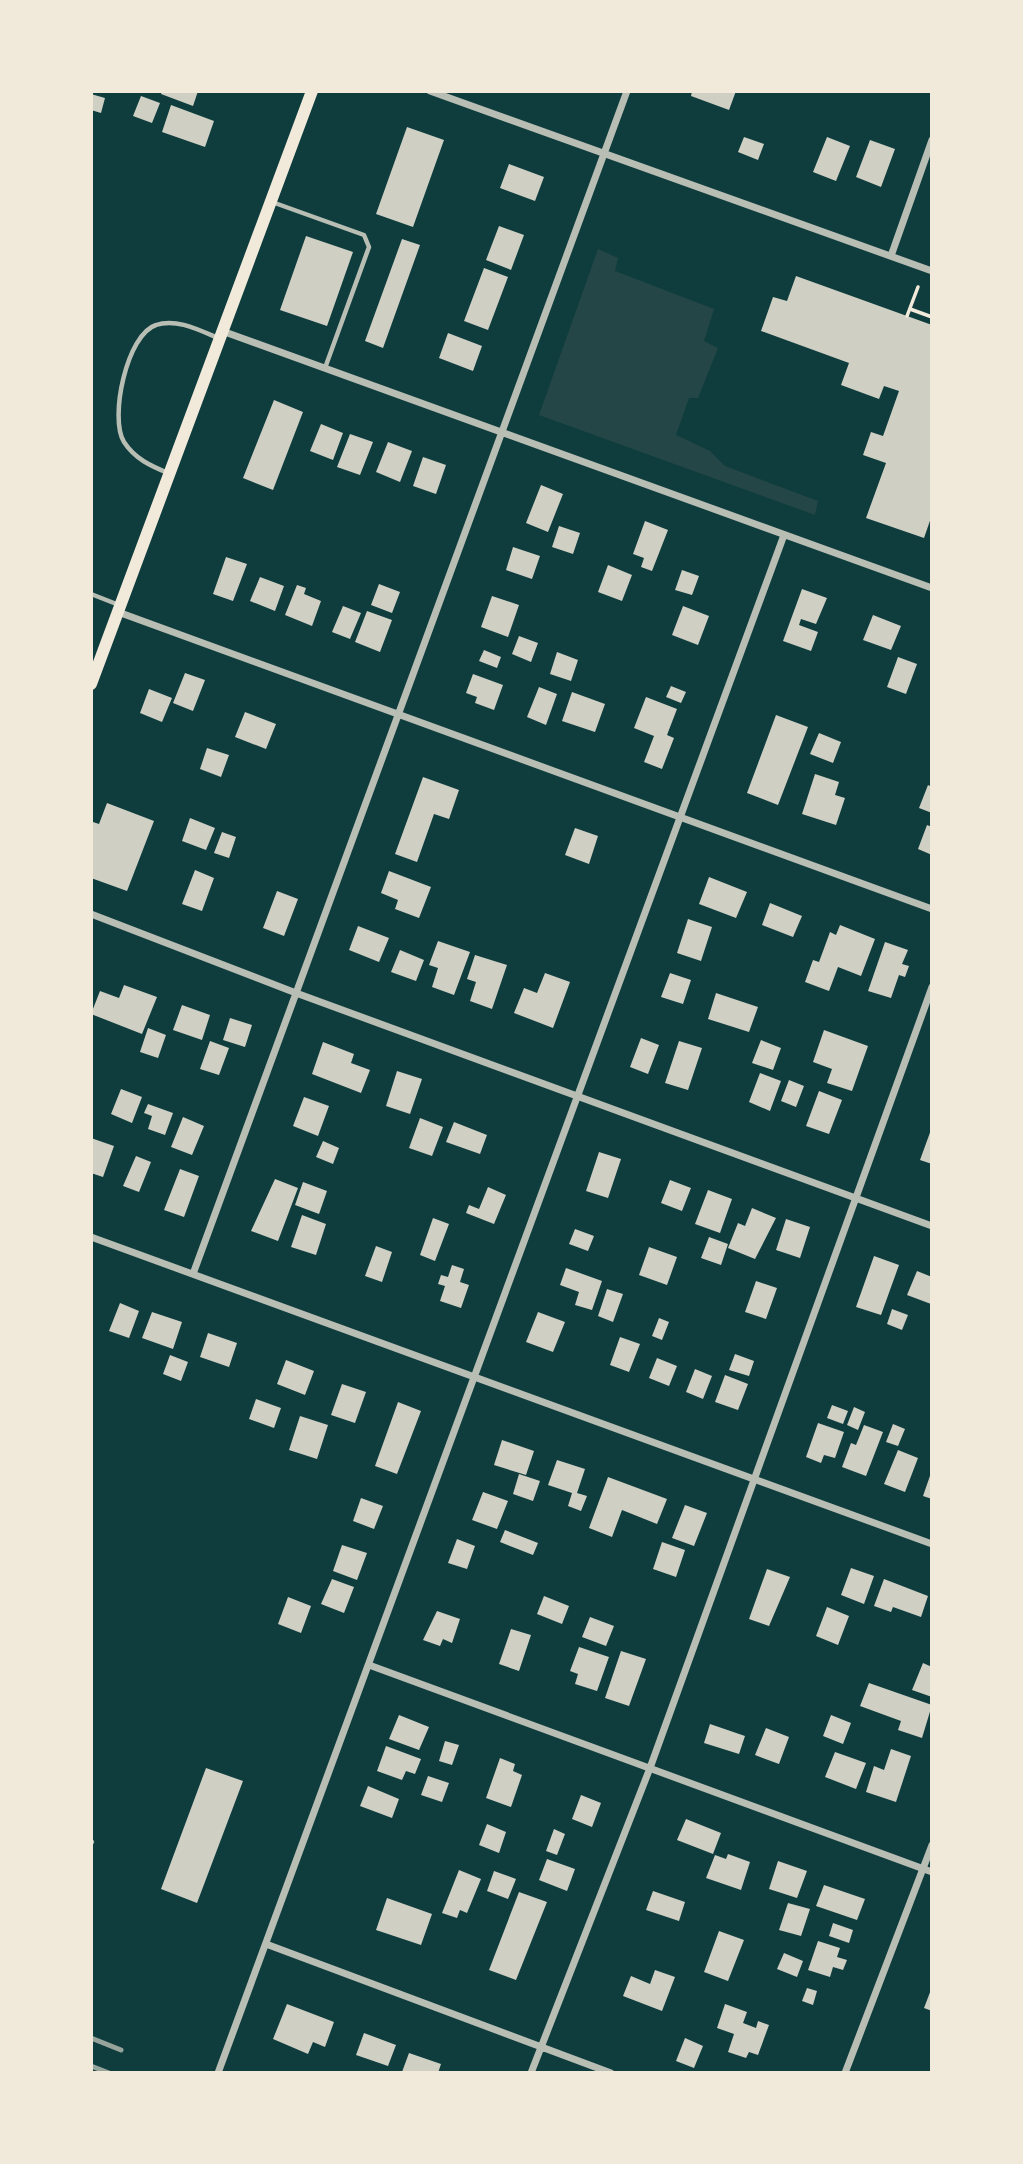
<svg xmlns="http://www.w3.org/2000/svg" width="1023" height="2164" font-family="Quicksand,sans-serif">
  <rect width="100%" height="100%" fill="#0f3d3e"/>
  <path fill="#244646" d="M598,249L618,258L615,271L714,309L704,341L718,348L698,398H689L676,435L710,451L725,466L818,501L815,515L539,415Z"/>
  <path fill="#cfcfc3" d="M162,91H198L193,106L161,94Z
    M692,91H736L729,110L691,96Z
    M91,94L105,98L101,113L91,110Z
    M141,96L160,103L152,123L133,116Z
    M171,105L214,121L205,147L162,132Z
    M407,127L444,140L413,227L376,214Z
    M744,137L764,144L758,160L738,152Z
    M827,137L850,146L836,181L813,172Z
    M870,140L895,149L881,187L856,177Z
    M509,164L544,177L535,201L500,188Z
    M499,226L524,235L511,270L486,260Z
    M306,236L353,252L327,326L280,310Z
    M402,239L420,245L383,348L365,341Z
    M484,268L508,277L488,330L464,321Z
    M796,276L932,325V515L924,538L866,518L886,463L863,455L871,432L883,436L899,391L884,386L879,399L841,385L849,363L761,331L773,297L787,301Z
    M448,333L482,346L473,371L439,358Z
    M274,400L303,412L273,490L243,478Z
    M321,424L343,433L333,460L310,451Z
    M350,434L373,442L360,475L337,467Z
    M388,442L412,451L400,482L376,472Z
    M423,457L446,465L436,494L413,486Z
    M541,485L563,494L548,532L526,523Z
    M645,521L668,530L652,571L641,567L644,558L633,554Z
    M559,526L580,533L573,554L552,547Z
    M513,547L540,556L532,579L506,570Z
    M226,557L247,564L233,601L213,594Z
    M608,565L632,575L622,601L598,592Z
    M682,570L699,576L692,595L675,590Z
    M260,577L284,586L275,611L250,601Z
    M379,584L400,592L392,613L371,605Z
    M297,585L306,588L304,594L321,601L312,626L285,615Z
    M802,589L827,598L816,624L801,619L799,625L818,632L811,651L783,641Z
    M492,596L519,605L508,637L481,627Z
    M343,606L361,613L350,639L332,632Z
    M683,606L709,616L698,645L672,635Z
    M367,611L392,620L380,652L355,642Z
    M873,615L901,626L891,650L863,640Z
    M519,636L538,643L531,662L512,654Z
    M484,650L501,657L497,668L479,661Z
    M557,652L578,660L571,681L550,674Z
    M898,657L917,664L906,694L887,687Z
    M185,673L205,680L193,711L173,703Z
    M473,674L503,685L494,710L475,703L477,697L466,693Z
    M671,686L686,692L681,703L666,697Z
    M539,687L557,694L546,725L527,717Z
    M149,689L172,698L162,722L140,713Z
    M572,692L605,704L595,732L562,721Z
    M646,697L677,709L667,735L674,738L662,769L644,762L654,736L634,728Z
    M245,712L276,724L266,749L235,737Z
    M776,715L808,727L778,805L747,793Z
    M819,733L841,742L833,763L810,754Z
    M207,748L229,755L221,777L200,769Z
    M815,774L839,782L835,795L845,798L836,825L802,814Z
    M423,777L459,790L449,819L434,814L417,862L395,854Z
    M928,785L932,787V813L919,808Z
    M107,803L154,821L127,891L91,878V826L93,822L99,824Z
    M190,818L215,828L206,850L182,841Z
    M927,825L932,827V855L918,849Z
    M575,828L598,836L589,864L565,855Z
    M222,832L236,837L229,858L214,853Z
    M195,870L214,878L202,911L182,904Z
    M389,871L431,887L419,918L395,909L398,900L381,893Z
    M709,877L747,892L736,918L699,904Z
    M277,891L298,899L284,936L263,928Z
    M770,903L802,916L793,937L762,925Z
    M688,919L712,927L701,961L677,953Z
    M840,925L875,939L861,976L838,967L829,991L805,982L813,960L819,962L830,932L836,935Z
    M358,926L389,938L379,962L349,950Z
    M438,941L470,952L454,995L432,987L438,968L429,965Z
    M885,942L908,950L902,964L909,966L905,977L899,975L891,998L868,991Z
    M400,950L424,960L416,981L391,972Z
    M475,955L507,965L492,1009L470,1001L476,982L467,979Z
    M545,973L570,982L553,1028L514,1013L524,988L537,993Z
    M670,973L691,980L683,1004L661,997Z
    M124,985L157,997L142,1034L91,1014L100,991L119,998Z
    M716,993L758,1007L749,1032L708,1019Z
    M182,1005L210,1015L202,1040L173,1030Z
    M230,1018L252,1025L245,1047L223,1040Z
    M148,1028L166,1035L158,1058L140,1052Z
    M824,1030L868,1046L852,1091L827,1083L832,1069L813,1062Z
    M641,1038L659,1045L648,1074L630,1067Z
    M761,1040L781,1048L773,1070L752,1063Z
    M210,1041L229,1048L219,1075L200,1069Z
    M679,1041L702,1048L688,1090L665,1083Z
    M323,1042L354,1054L351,1063L370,1070L361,1093L312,1074Z
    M397,1071L422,1079L410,1114L386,1106Z
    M760,1073L781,1081L770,1111L749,1102Z
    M789,1080L804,1086L796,1107L781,1101Z
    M121,1089L142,1097L132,1123L111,1114Z
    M819,1091L842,1100L829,1134L806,1126Z
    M304,1097L329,1106L318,1136L293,1126Z
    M148,1104L173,1113L165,1135L148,1129L152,1116L144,1113Z
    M183,1117L204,1126L192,1155L171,1147Z
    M420,1118L443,1127L432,1156L409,1148Z
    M454,1122L487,1135L480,1154L446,1142Z
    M932,1127V1164L920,1160Z
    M91,1138L114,1146L103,1177L91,1173Z
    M323,1141L339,1148L333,1164L316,1157Z
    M599,1152L621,1159L608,1198L586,1191Z
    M136,1156L151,1162L139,1192L123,1186Z
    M180,1169L199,1176L184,1217L164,1210Z
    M275,1179L298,1188L278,1241L251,1231Z
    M670,1180L691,1188L682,1211L661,1203Z
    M303,1182L327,1191L319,1214L295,1205Z
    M488,1187L506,1195L494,1224L466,1213L469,1205L479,1209Z
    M708,1190L732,1199L720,1233L695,1224Z
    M752,1208L776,1218L755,1259L728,1248L738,1223L745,1226Z
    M302,1215L326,1224L316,1255L291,1247Z
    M433,1218L449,1224L435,1261L420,1255Z
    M786,1219L810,1227L800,1258L776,1250Z
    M575,1229L594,1236L588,1251L569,1244Z
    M709,1237L728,1244L721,1265L701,1258Z
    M376,1246L392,1252L382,1282L365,1276Z
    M649,1247L677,1257L667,1285L639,1275Z
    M874,1256L899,1265L881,1315L856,1307Z
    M452,1265L464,1269L460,1282L469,1285L461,1308L440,1301L445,1286L438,1284L441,1275L448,1277Z
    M566,1268L602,1281L592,1310L575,1305L579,1292L560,1285Z
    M917,1271L932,1277L931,1304L907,1295Z
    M756,1281L777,1288L766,1319L745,1312Z
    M607,1289L623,1294L613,1322L598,1316Z
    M120,1303L139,1311L129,1338L109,1331Z
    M892,1309L908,1315L902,1330L887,1324Z
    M152,1312L182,1322L173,1349L142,1338Z
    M538,1312L565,1322L553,1352L526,1342Z
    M659,1318L669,1322L662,1340L652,1336Z
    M208,1333L237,1343L229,1367L200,1357Z
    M620,1337L640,1344L629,1372L610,1365Z
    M735,1354L754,1361L749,1376L729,1370Z
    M170,1355L188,1362L181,1381L163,1374Z
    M657,1358L677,1366L669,1386L649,1378Z
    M286,1360L314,1371L305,1395L277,1384Z
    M695,1369L712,1376L703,1399L686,1392Z
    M725,1375L748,1384L738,1410L715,1402Z
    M342,1384L366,1392L355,1423L331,1415Z
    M256,1399L281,1408L274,1428L249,1419Z
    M398,1402L421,1411L397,1474L375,1466Z
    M832,1405L848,1411L843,1424L827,1418Z
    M854,1407L865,1412L858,1430L847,1425Z
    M300,1416L328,1425L317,1459L289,1450Z
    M818,1423L844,1432L835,1458L824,1455L821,1463L806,1457Z
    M893,1424L905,1429L898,1446L886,1442Z
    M864,1425L883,1432L866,1476L842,1467L851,1443L856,1445Z
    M502,1440L534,1451L526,1475L494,1465Z
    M898,1450L918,1458L905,1492L884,1484Z
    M557,1460L585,1469L577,1493L587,1496L581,1511L568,1506L572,1493L548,1485Z
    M932,1470V1499L923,1496Z
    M519,1474L540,1481L533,1501L513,1494Z
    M608,1477L667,1499L657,1524L622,1510L612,1537L589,1528Z
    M483,1492L508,1501L497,1529L472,1520Z
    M361,1498L383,1506L374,1529L353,1521Z
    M685,1505L707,1513L694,1546L672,1538Z
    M505,1530L538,1543L533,1555L500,1542Z
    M457,1539L475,1546L467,1569L448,1563Z
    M662,1542L685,1550L676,1577L653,1569Z
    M342,1545L367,1553L357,1580L333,1571Z
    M851,1568L874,1576L864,1604L841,1595Z
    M767,1569L790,1577L769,1626L749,1619Z
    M332,1579L354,1587L344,1613L321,1604Z
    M884,1579L928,1596L921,1617L893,1607L891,1612L874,1606Z
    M544,1596L569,1606L562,1624L537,1614Z
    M288,1597L311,1606L301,1633L278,1624Z
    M827,1607L849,1616L838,1645L816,1636Z
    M437,1611L460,1619L452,1643L443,1639L440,1646L423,1640Z
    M590,1617L614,1626L606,1646L582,1637Z
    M511,1629L531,1635L519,1671L499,1664Z
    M579,1647L609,1657L597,1691L575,1684L578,1674L570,1671Z
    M621,1651L646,1659L629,1706L605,1698Z
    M923,1663L932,1667V1697L912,1690Z
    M869,1683L932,1705L922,1738L898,1730L901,1721L860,1706Z
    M399,1715L429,1727L419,1750L389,1739Z
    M831,1715L851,1723L843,1744L823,1736Z
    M710,1724L745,1736L739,1754L704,1743Z
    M766,1728L789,1737L779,1764L755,1755Z
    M445,1741L459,1745L452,1765L439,1761Z
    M386,1746L421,1759L415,1774L406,1771L402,1780L377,1771Z
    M891,1749L911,1756L896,1802L866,1792L874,1766L884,1770Z
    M835,1752L866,1763L856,1789L825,1777Z
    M500,1758L515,1764L513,1771L522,1775L511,1807L486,1798Z
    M206,1768L243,1781L197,1903L161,1889Z
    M428,1776L449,1783L442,1802L421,1795Z
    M368,1786L399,1799L392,1818L360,1806Z
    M581,1795L601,1803L592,1827L572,1819Z
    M686,1819L721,1833L713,1854L677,1840Z
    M487,1824L506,1832L499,1853L479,1845Z
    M554,1829L565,1834L557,1855L546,1851Z
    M728,1854L750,1862L741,1890L706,1878L715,1855L726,1859Z
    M547,1859L575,1869L567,1891L539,1880Z
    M778,1861L807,1871L797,1898L769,1889Z
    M459,1870L481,1879L467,1913L460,1910L457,1918L442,1913Z
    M494,1871L516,1879L508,1899L487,1891Z
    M824,1885L865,1899L857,1920L816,1906Z
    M653,1891L685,1902L679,1921L646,1910Z
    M519,1892L547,1902L516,1980L489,1970Z
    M387,1898L432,1914L421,1945L376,1930Z
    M788,1903L810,1909L801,1936L779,1930Z
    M833,1923L853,1930L849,1943L829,1936Z
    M719,1931L744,1940L728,1981L704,1972Z
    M818,1941L840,1948L837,1957L847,1960L843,1970L833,1967L830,1977L808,1970Z
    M784,1953L803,1961L797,1977L777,1969Z
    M655,1970L675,1977L662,2011L623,1996L631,1976L650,1984Z
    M932,1987V2011L924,2008Z
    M807,1988L817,1991L813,2005L802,2001Z
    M287,2004L334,2022L325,2047L313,2042L308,2054L273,2039Z
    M725,2004L747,2012L743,2023L756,2028L758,2021L769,2025L758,2055L749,2052L746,2058L728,2052L734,2034L717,2028Z
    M364,2033L396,2045L388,2066L356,2055Z
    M685,2038L703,2046L694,2068L676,2061Z
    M409,2053L441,2064L438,2073L402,2072Z"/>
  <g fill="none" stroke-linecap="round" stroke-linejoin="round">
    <path stroke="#f1e9da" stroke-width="3.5" d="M910,309L932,317
      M907,316L918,287"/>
    <path stroke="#b8beb3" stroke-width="4.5" d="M272,202L364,235L369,247L325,368
      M168,473C151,466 135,459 124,442C109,418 127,334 156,325C176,318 199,330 218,338
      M91,594L119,605
      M91,1842H92"/>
    <path stroke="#b8beb3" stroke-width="7" d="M430,91L932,271
      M891,256L932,140
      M222,331L932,588
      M118,612L932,909
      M91,914L296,993L932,1226
      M91,1237L932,1544
      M193,1274L627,91
      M369,1665L932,1872
      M266,1944L611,2073
      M218,2073L784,535
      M531,2073L650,1768L932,987
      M845,2073L932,1845"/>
    <path stroke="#f1e9da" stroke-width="12" d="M91,684L312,91"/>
    <path stroke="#97a49c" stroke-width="5" d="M91,2038L121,2050
      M91,2066L109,2073"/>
  </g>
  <rect width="1023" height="2164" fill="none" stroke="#f1e9da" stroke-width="186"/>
</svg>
